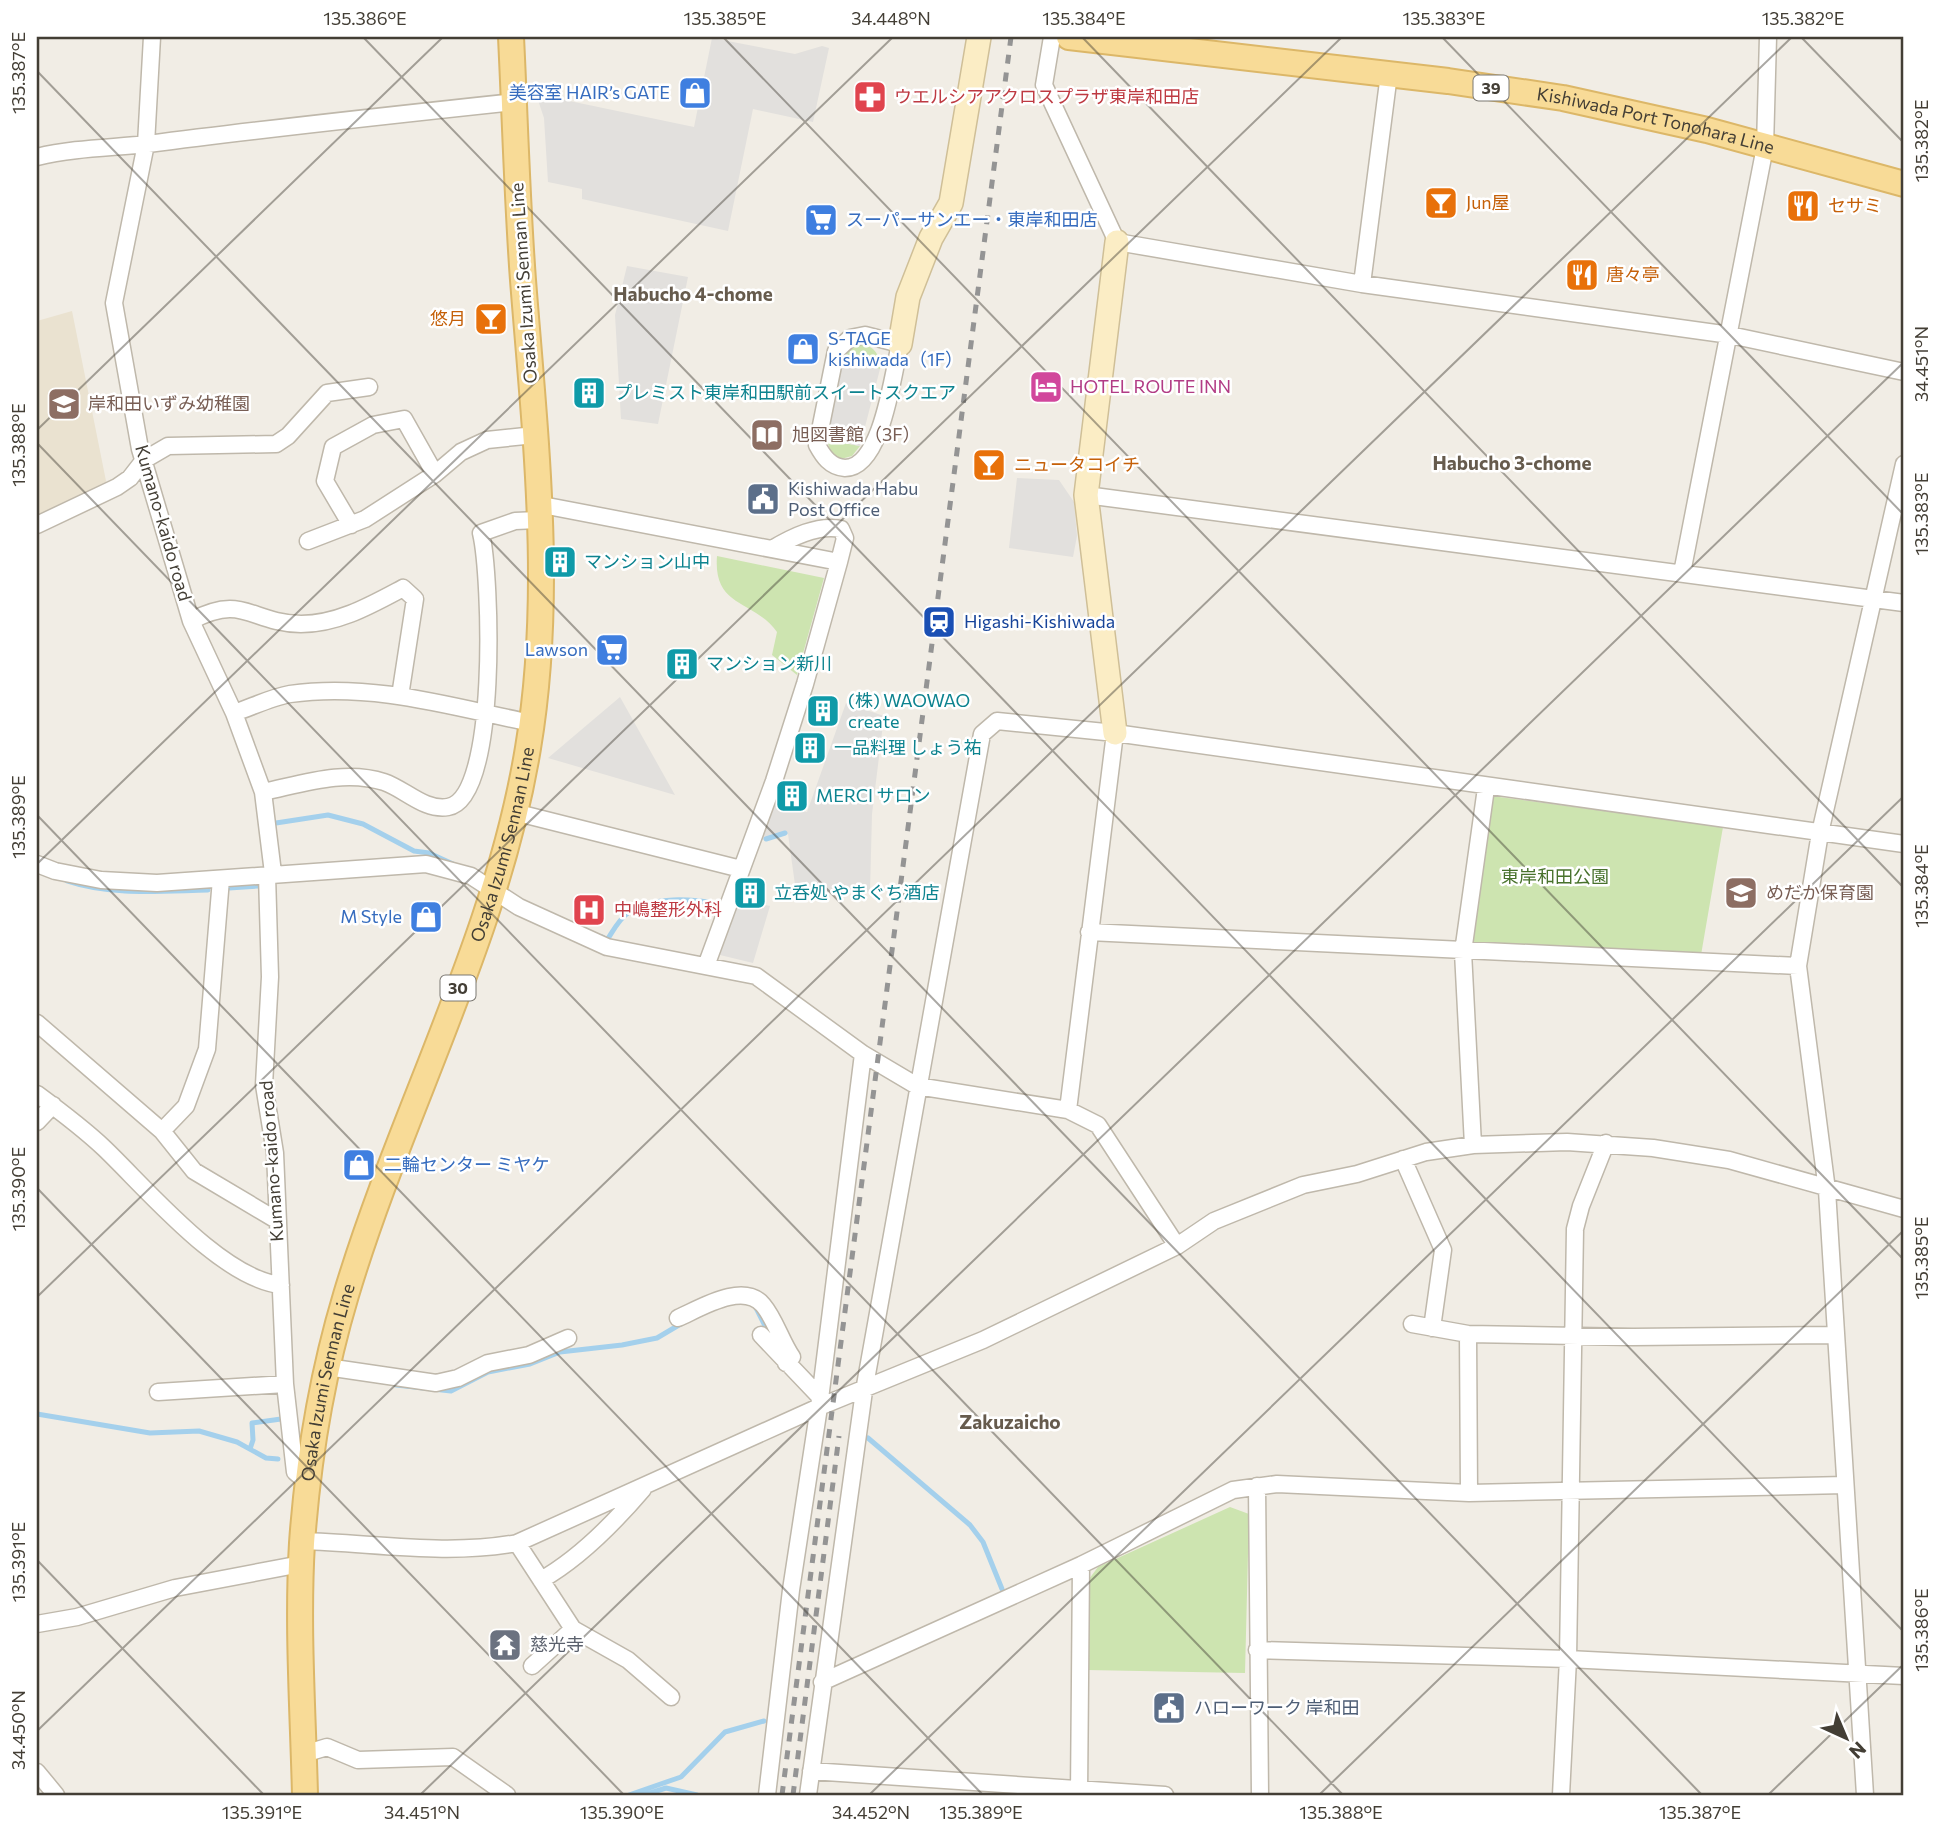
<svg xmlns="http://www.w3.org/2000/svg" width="1941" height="1832" font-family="Commissioner,'Noto Sans JP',sans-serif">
  <rect width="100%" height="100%" fill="#f1ede5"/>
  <path fill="#eae2d0" d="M72,311L107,486L37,519V321Z"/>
  <path fill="#cde4b0" d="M857,345C873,343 881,355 880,369L843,361L847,351Z
    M827,440L860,446L852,456L841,459L831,454Z
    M717,556L824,578L797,675L772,655L777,632C753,599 713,608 717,556Z
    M1492,796L1723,827L1701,955L1468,943Z
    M1230,1507L1249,1514L1245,1673L1087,1670L1089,1579L1098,1567Z"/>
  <path fill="#e2e0dd" d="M712,38L795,54L822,46L829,48L813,122L753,109L728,231L582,199V189L548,182L544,118L536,94L694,127Z
    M627,266L688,277L658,424L621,419L615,315Z
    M843,361L880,369L860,446L827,440Z
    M1017,478L1059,480L1074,502L1077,536L1073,557L1009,548Z
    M620,697L675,795L548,758Z
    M846,703L884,716L872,814L870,892H796L788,834L760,840L775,803L807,812Z
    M739,899L770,906L753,963L720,955Z"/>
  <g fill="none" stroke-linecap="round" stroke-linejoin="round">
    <path stroke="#a4d0ec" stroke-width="5" d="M276,823L328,815L363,824L414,851L429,853L453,864
      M766,839L785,833
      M67,881C111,896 162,891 208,890
      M229,888L258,886
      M602,937L607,940C613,931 619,919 628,913C654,895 692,899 721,904
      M756,1308L769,1334
      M396,1385L451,1391L488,1372L530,1364L560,1352L622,1345L657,1338L684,1322
      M37,1414L150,1433L199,1431L237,1442L266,1458L278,1459
      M868,1438L970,1525L983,1542L1002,1589
      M250,1449L253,1440L252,1423L281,1419
      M629,1795L681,1777L725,1732L764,1721
      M644,1795L666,1788L697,1795"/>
    <defs>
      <path id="street" d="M152,37L146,144L114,303L140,449L191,621L234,713L263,792L273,873
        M1052,37L1044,85L1117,242L1362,284L1730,335L1904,372
        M37,157C74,148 110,148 148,144C270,128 392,115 514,102
        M1362,284L1389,74
        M865,335L900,344C893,373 882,468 845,468C830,467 823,456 817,445L836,351L850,338Z
        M1086,495L1904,603
        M537,504L839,562L845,538L841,529C818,524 792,537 772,549
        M37,525L117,487L130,478L144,460L168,446L276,444L288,436L327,393L369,387
        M351,525L325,481L333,447L373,425L404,419L435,474
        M308,541L365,519L435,474L461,452L487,440L535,435
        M1682,573L1765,147L1768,37
        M191,621C244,593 250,623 301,624C338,624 371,605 403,588L415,599L400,696
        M234,713C252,707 272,697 290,694C371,682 453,707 531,723
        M263,792C302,784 344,769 384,782C405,789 424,811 448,807C499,799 491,575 481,533L515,521L538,520
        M514,812L741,869
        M37,864L55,871L101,880L157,883L426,864L471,876L519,907L607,947L756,976L863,1054L917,1086L1068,1110L1098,1125L1177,1246
        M267,875L270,977L264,1085L275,1153L285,1384L295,1472L308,1483
        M221,879L207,1049L186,1106L162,1131L194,1171L278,1221
        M1089,932L1798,966
        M706,966L774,781L805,684L839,562
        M37,1023L162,1131
        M37,1094C60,1111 83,1128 104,1148C146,1188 222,1279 281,1285
        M1068,1110L1115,733
        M37,1122L53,1105
        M1473,1145L1463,952L1486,788
        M1403,1159L1443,1250L1432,1328
        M678,1318C699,1309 743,1281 763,1305C775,1319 781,1341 792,1357L786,1363
        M1412,1324L1468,1334L1633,1337L1836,1335
        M1468,1334L1469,1493
        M761,1335L820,1397
        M327,1367L436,1383L458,1378L488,1363L529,1355L568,1338
        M158,1392L285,1384
        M1257,1486L1260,1795
        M302,1541C374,1543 446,1556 517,1543L819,1407L983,1340L1177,1246L1214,1221L1303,1185L1357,1174L1426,1152L1473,1145L1567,1142L1653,1148L1729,1160L1904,1209
        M517,1543L573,1629L628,1660L671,1697
        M541,1580C580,1558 614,1523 643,1489
        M37,1624L77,1617L175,1588L301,1564
        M1257,1650L1568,1659L1904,1676
        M532,1666L573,1629
        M822,1682L1081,1565L1233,1490L1277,1484L1469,1493L1845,1485
        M304,1754L327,1747L358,1760L453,1757L507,1795
        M811,1771L1165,1795
        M37,1772L56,1795
        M767,1795L791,1590L819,1407L863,1054
        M808,1795L864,1391L982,734L997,721L1115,733L1904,844
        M1079,1795L1081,1565
        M1561,1795L1568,1659L1575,1229L1581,1206L1606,1143
        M1865,1795L1827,1190L1798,966L1820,833L1904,464"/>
      <path id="secondary" d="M900,344L908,297L931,238L951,203L979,37
        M1115,733L1086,495L1117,242"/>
      <g id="primary">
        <path id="s1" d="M1069,37L1448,81L1563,98L1707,130L1904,184"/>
        <path id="s2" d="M305,1795C303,1712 297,1626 302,1543C308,1459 322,1375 346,1295C401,1111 497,938 528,748C554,594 535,434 523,280C517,199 515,118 511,37"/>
      </g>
    </defs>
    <use href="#street" stroke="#bfb8ab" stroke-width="19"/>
    <use href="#secondary" stroke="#cfbf97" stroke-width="26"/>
    <use href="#primary" stroke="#dcb768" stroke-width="28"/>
    <use href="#street" stroke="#fff" stroke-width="16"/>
    <use href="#secondary" stroke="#fbedc5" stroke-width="23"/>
    <use href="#primary" stroke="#f8db97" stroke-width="24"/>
    <path stroke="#949494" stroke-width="5" stroke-dasharray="9 9" stroke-linecap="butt" d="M782,1795L1011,37
      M793,1795L839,1436"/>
  </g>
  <path fill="none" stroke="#433e35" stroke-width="2" stroke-opacity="0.45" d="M363,37L1904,1632M723,37L1904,1260M1082,37L1904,888M1442,37L1904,515M1801,37L1904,143M37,71L1702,1795M37,430L443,37M37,443L1343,1795M37,815L983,1795M37,864L893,37M37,1188L624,1795M37,1297L1342,37M37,1560L264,1795M37,1731L1792,37M420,1795L1904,362M869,1795L1904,796M1319,1795L1904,1230M1768,1795L1904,1664"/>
  <defs>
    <symbol id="shop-square" viewBox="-11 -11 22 22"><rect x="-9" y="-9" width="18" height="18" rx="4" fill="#3f7fe0" stroke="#fff"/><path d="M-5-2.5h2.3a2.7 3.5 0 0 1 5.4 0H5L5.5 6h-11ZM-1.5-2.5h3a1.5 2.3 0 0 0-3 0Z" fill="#fff"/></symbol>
    <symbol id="pharmacy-square" viewBox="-11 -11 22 22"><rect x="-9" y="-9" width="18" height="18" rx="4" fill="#e0444e" stroke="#fff"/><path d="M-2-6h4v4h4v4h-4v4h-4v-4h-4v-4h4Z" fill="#fff"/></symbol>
    <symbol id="bar-square" viewBox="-11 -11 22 22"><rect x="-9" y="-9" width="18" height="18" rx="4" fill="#e8710a" stroke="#fff"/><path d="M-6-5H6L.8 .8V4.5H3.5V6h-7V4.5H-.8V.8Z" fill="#fff"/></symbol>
    <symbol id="restaurant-square" viewBox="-11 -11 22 22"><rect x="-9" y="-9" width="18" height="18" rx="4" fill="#e8710a" stroke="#fff"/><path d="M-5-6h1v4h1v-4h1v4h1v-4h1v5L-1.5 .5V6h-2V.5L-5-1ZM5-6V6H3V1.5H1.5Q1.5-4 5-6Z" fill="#fff"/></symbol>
    <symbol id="supermarket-square" viewBox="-11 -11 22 22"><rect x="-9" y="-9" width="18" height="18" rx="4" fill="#3f7fe0" stroke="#fff"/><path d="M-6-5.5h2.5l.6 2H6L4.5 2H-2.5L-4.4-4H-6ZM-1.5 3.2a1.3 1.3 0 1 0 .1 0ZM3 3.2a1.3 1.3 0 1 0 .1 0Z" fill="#fff"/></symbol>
    <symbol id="hotel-square" viewBox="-11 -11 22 22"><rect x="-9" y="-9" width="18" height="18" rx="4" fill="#d1479c" stroke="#fff"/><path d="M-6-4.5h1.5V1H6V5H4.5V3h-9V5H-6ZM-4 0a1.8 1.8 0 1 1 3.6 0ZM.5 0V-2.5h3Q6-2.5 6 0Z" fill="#fff"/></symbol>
    <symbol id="building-square" viewBox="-11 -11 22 22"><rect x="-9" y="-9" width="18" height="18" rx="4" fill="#0f9aa8" stroke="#fff"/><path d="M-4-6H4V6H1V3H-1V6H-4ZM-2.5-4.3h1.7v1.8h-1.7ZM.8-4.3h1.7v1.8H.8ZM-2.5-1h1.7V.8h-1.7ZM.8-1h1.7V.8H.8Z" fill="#fff"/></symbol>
    <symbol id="school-square" viewBox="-11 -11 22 22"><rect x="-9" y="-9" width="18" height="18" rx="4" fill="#8d6e63" stroke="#fff"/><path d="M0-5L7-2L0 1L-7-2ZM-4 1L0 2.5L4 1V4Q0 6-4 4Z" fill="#fff"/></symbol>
    <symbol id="library-square" viewBox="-11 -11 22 22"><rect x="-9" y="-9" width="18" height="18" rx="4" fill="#8d6e63" stroke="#fff"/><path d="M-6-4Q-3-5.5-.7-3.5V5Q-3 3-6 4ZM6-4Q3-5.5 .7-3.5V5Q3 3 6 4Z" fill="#fff"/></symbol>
    <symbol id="civic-square" viewBox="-11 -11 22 22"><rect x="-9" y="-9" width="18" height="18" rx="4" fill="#5c6f8a" stroke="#fff"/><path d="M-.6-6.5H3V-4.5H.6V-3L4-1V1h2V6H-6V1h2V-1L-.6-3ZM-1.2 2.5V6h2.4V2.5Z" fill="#fff"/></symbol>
    <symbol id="station-square" viewBox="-11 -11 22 22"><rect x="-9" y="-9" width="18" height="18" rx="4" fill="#1a4fb4" stroke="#fff"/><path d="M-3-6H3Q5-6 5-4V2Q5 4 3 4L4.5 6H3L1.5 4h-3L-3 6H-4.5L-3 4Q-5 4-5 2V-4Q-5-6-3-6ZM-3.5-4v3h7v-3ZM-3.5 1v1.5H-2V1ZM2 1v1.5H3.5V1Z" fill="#fff"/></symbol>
    <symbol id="hospital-square" viewBox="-11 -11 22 22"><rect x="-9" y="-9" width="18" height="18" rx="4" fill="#e0444e" stroke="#fff"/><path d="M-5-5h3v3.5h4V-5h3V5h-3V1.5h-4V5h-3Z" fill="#fff"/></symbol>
    <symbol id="temple-square" viewBox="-11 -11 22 22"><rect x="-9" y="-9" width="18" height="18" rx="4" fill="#6b7280" stroke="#fff"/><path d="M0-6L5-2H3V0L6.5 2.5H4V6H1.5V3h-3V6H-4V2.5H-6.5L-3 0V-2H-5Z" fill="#fff"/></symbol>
  </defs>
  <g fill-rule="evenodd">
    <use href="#shop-square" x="676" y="74" width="38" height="38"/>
    <use href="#pharmacy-square" x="851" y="78" width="38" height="38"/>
    <use href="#bar-square" x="1422" y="184" width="38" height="38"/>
    <use href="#restaurant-square" x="1784" y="187" width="38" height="38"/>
    <use href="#supermarket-square" x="802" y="201" width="38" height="38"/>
    <use href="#restaurant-square" x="1563" y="256" width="38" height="38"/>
    <use href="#bar-square" x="472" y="300" width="38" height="38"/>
    <use href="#shop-square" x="784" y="330" width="38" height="38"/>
    <use href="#hotel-square" x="1027" y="368" width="38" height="38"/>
    <use href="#building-square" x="570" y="374" width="38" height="38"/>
    <use href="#school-square" x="45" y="385" width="38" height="38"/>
    <use href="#library-square" x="748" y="416" width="38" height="38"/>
    <use href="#bar-square" x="970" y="446" width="38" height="38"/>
    <use href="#civic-square" x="744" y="480" width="38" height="38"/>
    <use href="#building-square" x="541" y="543" width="38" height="38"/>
    <use href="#station-square" x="920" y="603" width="38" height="38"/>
    <use href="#supermarket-square" x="593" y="631" width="38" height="38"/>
    <use href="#building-square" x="663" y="645" width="38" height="38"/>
    <use href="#building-square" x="804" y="692" width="38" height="38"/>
    <use href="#building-square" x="791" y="729" width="38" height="38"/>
    <use href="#building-square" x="773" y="777" width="38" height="38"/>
    <use href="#building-square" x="731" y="874" width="38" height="38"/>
    <use href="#school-square" x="1722" y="874" width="38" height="38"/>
    <use href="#hospital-square" x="570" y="891" width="38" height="38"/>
    <use href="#shop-square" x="407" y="898" width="38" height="38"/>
    <use href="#shop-square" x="340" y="1146" width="38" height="38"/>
    <use href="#temple-square" x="486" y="1626" width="38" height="38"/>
    <use href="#civic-square" x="1150" y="1689" width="38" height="38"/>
  </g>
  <g text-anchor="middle" stroke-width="5" stroke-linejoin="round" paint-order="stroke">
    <g fill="#fff" stroke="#7b7872" stroke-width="2">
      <rect x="1473.5" y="75.5" width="35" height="25" rx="5"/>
      <rect x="440.5" y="975.5" width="35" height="25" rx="5"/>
    </g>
    <g font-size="16" font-weight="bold" fill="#433e35">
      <text x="1491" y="94">39</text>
      <text x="458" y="994">30</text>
    </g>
    <g font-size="18" fill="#366cbe" stroke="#fff" text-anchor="end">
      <text x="670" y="99">美容室 HAIR’s GATE</text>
      <text x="846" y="226" text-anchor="start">スーパーサンエー・東岸和田店</text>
      <text x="828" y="345" text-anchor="start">S-TAGE<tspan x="828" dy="21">kishiwada（1F）</tspan></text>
      <text x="588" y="656">Lawson</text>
      <text x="402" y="923">M Style</text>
      <text x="384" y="1171" text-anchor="start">二輪センター ミヤケ</text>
    </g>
    <g font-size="18" fill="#be3a42" stroke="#fff" text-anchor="start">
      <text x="894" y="103">ウエルシアアクロスプラザ東岸和田店</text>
      <text x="614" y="916">中嶋整形外科</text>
    </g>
    <g font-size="18" fill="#433e35" stroke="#fff">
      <text dy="6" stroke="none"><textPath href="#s1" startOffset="593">Kishiwada Port Tonohara Line</textPath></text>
      <text transform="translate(524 283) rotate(-94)" y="6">Osaka Izumi Sennan Line</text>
      <text transform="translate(163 523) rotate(74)" y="6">Kumano-kaido road</text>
      <text dy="6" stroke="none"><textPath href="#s2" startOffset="982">Osaka Izumi Sennan Line</textPath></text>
      <text transform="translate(272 1161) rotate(-94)" y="6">Kumano-kaido road</text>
      <text dy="6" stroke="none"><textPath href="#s2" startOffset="415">Osaka Izumi Sennan Line</textPath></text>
    </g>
    <g font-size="18" fill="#c56008" stroke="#fff" text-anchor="start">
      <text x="1466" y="209">Jun屋</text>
      <text x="1828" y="212">セサミ</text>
      <text x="1606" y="281">唐々亭</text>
      <text x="466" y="325" text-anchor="end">悠月</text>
      <text x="1014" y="471">ニュータコイチ</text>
    </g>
    <g font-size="18" fill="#b23c85" stroke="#fff" text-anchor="start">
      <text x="1070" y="393">HOTEL ROUTE INN</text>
    </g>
    <g font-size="18" fill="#0d838f" stroke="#fff" text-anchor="start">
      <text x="614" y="399">プレミスト東岸和田駅前スイートスクエア</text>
      <text x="584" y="568">マンション山中</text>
      <text x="706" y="670">マンション新川</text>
      <text x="848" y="707">(株) WAOWAO<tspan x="848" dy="21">create</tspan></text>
      <text x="834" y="754">一品料理 しょう祐</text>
      <text x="816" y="802">MERCI サロン</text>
      <text x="774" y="899">立呑処 やまぐち酒店</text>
    </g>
    <g font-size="18" fill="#785e54" stroke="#fff" text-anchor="start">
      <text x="88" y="410">岸和田いずみ幼稚園</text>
      <text x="792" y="441">旭図書館（3F）</text>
      <text x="1766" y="899">めだか保育園</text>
    </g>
    <g font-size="18" fill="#4e5e75" stroke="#fff" text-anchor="start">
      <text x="788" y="495">Kishiwada Habu<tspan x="788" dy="21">Post Office</tspan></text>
      <text x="1194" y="1714">ハローワーク 岸和田</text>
    </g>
    <g font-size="18" fill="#164399" stroke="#fff" text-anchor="start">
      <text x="964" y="628">Higashi-Kishiwada</text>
    </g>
    <g font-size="18" fill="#48722c" stroke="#fff">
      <text x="1555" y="883">東岸和田公園</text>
    </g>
    <g font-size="18" fill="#5b616d" stroke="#fff" text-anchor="start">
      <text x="530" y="1651">慈光寺</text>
    </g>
    <g font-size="19" font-weight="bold" fill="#665b4d" stroke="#fff">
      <text x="693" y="301">Habucho 4-chome</text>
      <text x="1512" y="470">Habucho 3-chome</text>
      <text x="1010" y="1429">Zakuzaicho</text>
    </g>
  </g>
  <rect width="1941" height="1832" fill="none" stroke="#ffffff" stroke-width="77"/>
  <g transform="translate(1846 1738) rotate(136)" stroke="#ffffff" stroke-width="5" paint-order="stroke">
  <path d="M0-5L12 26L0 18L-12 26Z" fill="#433e35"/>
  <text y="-10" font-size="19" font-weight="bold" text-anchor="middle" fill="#433e35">N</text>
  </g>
  <rect x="38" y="38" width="1864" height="1756" fill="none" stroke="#433e35" stroke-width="2.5"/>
  <g font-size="18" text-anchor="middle" fill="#433e35">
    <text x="365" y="25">135.386°E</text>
    <text x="725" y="25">135.385°E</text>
    <text x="891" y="25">34.448°N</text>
    <text x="1084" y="25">135.384°E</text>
    <text x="1444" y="25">135.383°E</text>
    <text x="1803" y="25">135.382°E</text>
    <text transform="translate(19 73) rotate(-90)" y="6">135.387°E</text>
    <text transform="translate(1922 141) rotate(-90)" y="6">135.382°E</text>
    <text transform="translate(1922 364) rotate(-90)" y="6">34.451°N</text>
    <text transform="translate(19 445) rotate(-90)" y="6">135.388°E</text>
    <text transform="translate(1922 514) rotate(-90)" y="6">135.383°E</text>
    <text transform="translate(19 817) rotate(-90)" y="6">135.389°E</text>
    <text transform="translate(1922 886) rotate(-90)" y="6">135.384°E</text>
    <text transform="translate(19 1189) rotate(-90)" y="6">135.390°E</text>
    <text transform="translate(1922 1258) rotate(-90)" y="6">135.385°E</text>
    <text transform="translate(19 1562) rotate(-90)" y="6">135.391°E</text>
    <text transform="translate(1922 1630) rotate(-90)" y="6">135.386°E</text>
    <text transform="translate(19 1730) rotate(-90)" y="6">34.450°N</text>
    <text x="262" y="1819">135.391°E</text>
    <text x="422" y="1819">34.451°N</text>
    <text x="622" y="1819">135.390°E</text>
    <text x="871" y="1819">34.452°N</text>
    <text x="981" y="1819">135.389°E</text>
    <text x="1341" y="1819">135.388°E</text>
    <text x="1700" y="1819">135.387°E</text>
  </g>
</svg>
